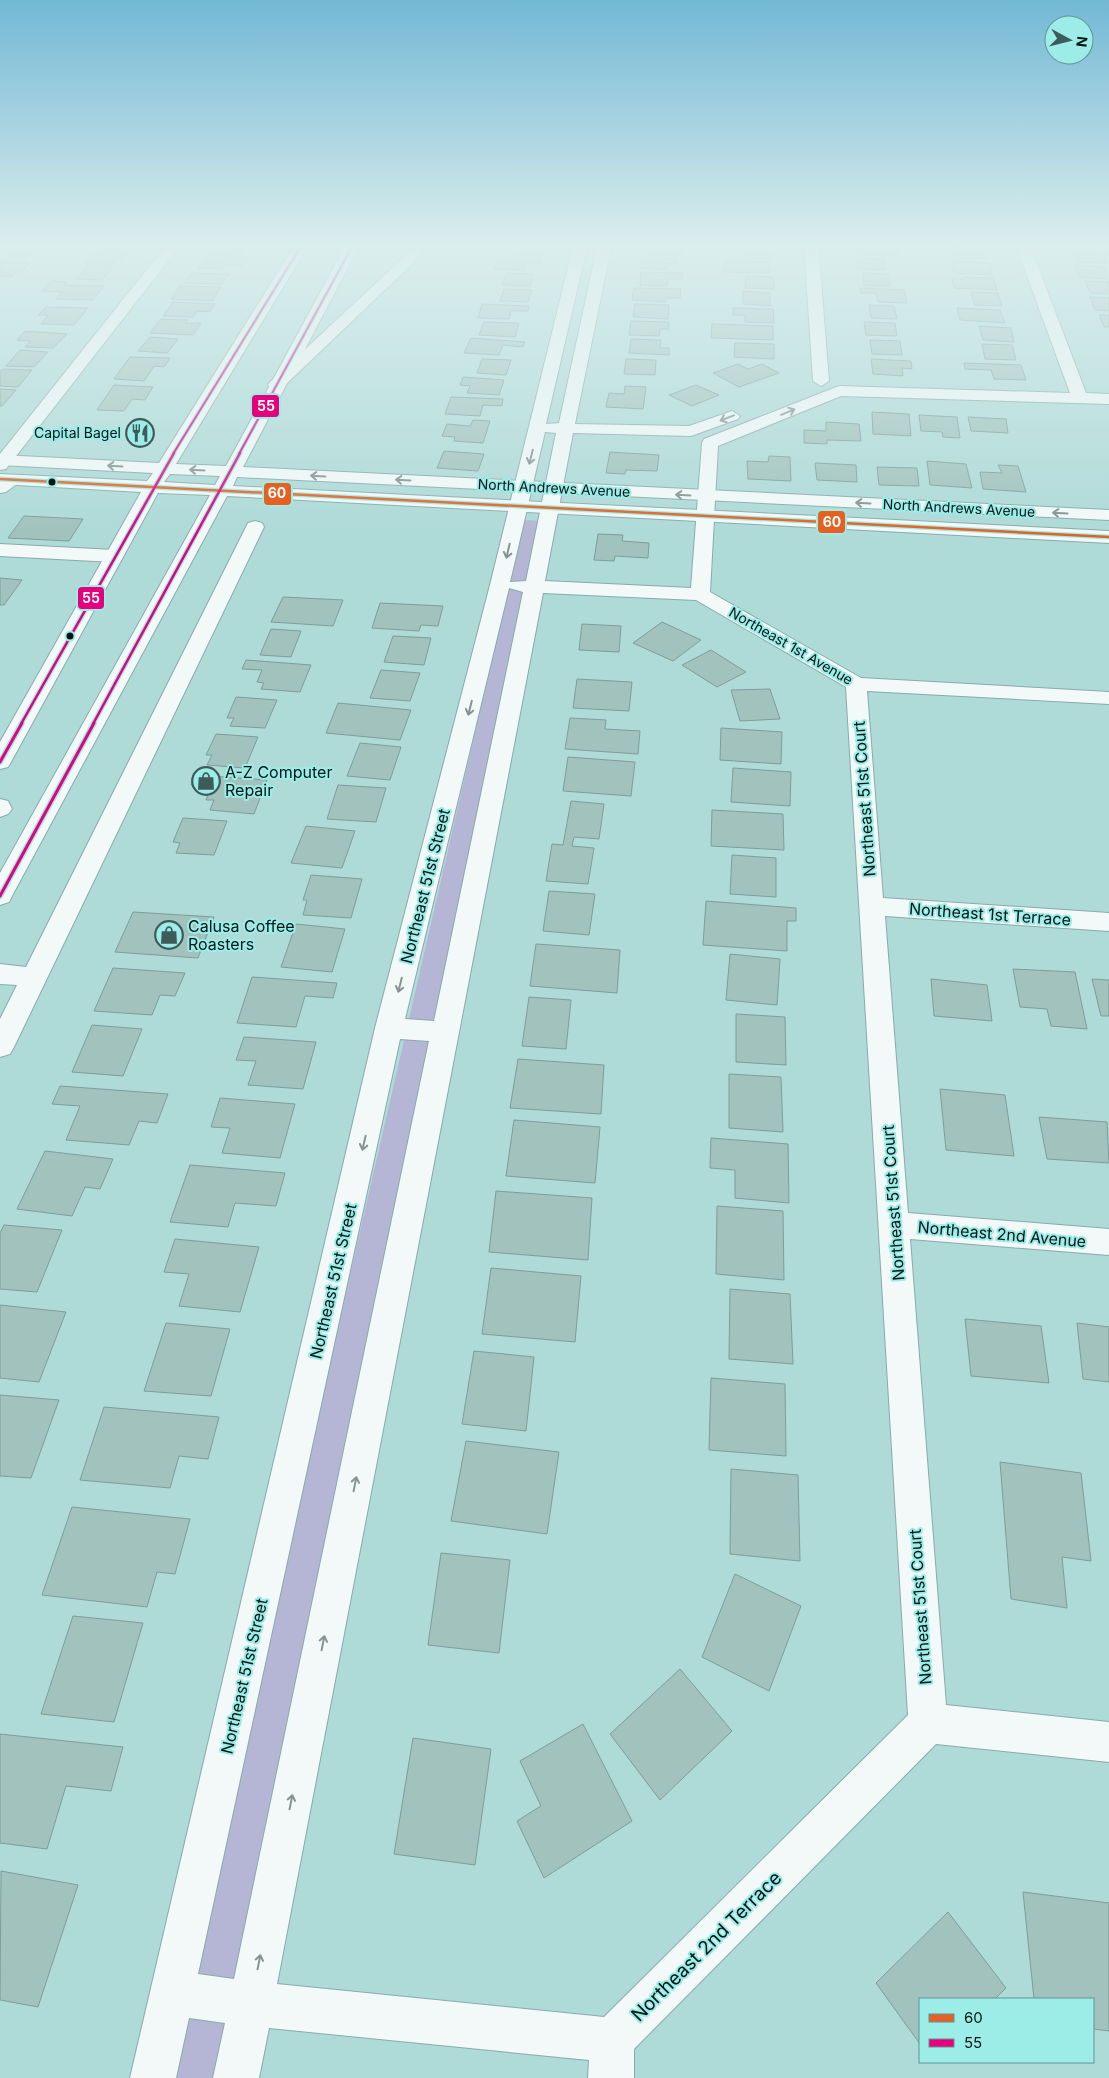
<svg xmlns="http://www.w3.org/2000/svg" width="1109" height="2078" font-family="Inter,sans-serif">
  <rect width="100%" height="100%" fill="#aedad8"/>
  <path fill="#b5b6d5" d="M524,520L541,521L223,2078H165Z"/>
  <path fill="#a1c2bd" stroke="#7d9e99" d="M14,243H51L58,247L17,258L0,247Z
    M103,243H138L132,250L98,249Z
    M216,243H221L248,245L241,254L208,252Z
    M519,243L545,244L541,256L515,255Z
    M645,243L682,244L681,255L643,254Z
    M856,243L897,245L899,256L858,254Z
    M1066,243H1093L1095,249L1068,248Z
    M746,246L772,247V259L746,258Z
    M950,247L983,248L986,259L959,258L958,254H952Z
    M96,251L129,252L123,260H115L111,265L85,264Z
    M1073,251L1109,253V258H1104L1106,263L1077,262Z
    M207,255L249,257L243,265H225L222,269L198,268Z
    M499,257L542,259V263H526L524,270L495,269Z
    M642,257L677,259L676,264L668,263L666,270L640,268Z
    M857,258L885,259V270L858,269Z
    M724,260L769,262L770,273L724,272Z
    M952,261L990,263L992,275L954,273Z
    M0,262L30,263L22,271H17L12,277L0,276Z
    M1075,265L1104,267L1108,279L1079,277Z
    M88,266L113,267L102,280L76,279Z
    M641,272L683,273L682,279H668L667,286L640,285Z
    M191,273L229,274L222,284L184,283Z
    M506,273L533,274L530,286L502,285Z
    M863,273L890,274V286L863,285Z
    M746,276L774,277V289L745,288Z
    M964,277L993,278L997,290L954,288L952,279H964Z
    M51,281L67,282L64,285L104,286L93,300L56,299L62,292L42,291Z
    M1085,281L1109,282V294L1090,293Z
    M180,286L221,287L212,301L171,299Z
    M634,288L681,289L680,298H666V302L632,300Z
    M860,288L904,290L907,303L878,302L876,293H860Z
    M504,289L532,290L528,302L500,301Z
    M743,291L770,293V306L743,304Z
    M971,292L998,293L1002,306L975,305Z
    M1090,297L1109,298V311L1095,310Z
    M173,302L215,304L209,312L197,311L193,317L163,316Z
    M482,304L529,306L528,311H511L509,319L478,318Z
    M635,304L669,305L668,319L633,317Z
    M869,305L894,306L897,319L871,318Z
    M46,307L88,308L74,325L41,324L48,315H38Z
    M733,308L773,309L774,323L745,322V315H733Z
    M957,308L1000,310L1005,323L960,320Z
    M1099,315H1109V327H1104Z
    M161,319L187,320L185,323H201L193,335L150,333Z
    M631,321L669,322L668,329H660L659,336L629,335Z
    M484,322L519,323L515,337L479,335Z
    M864,322L895,323L897,336L866,335Z
    M712,324L773,326V340L711,338Z
    M979,326L1011,328L1014,342L983,340Z
    M25,331L67,334L53,348L25,347L31,341L17,340Z
    M150,337L178,339L167,353L138,351Z
    M471,338L525,342L523,347L503,345L499,355L464,353Z
    M631,339L661,340L660,348H669V355L629,353Z
    M870,340L900,341L902,355L872,354Z
    M735,343L774,344V359L734,357Z
    M982,344L1012,345L1016,360L985,359Z
    M20,350L48,352L34,367L6,366Z
    M130,357L170,358L164,367L154,366L144,381L114,379Z
    M482,359L511,360L506,375L477,373Z
    M626,359L656,360L655,375L624,374Z
    M871,359L911,361L912,369L902,368L903,376L873,374Z
    M964,363L1021,365L1026,380L994,379L991,370L965,369Z
    M738,364L748,369L762,364L779,373L739,387L713,373Z
    M3,369L32,370L18,387L0,386V372Z
    M463,377L504,380L499,395L467,393L470,386L460,385Z
    M114,385L153,387L145,400L132,399L124,411L97,410Z
    M696,385L719,395L692,406L669,395Z
    M625,386L646,387L643,409L606,407L609,393L624,394Z
    M0,389L16,390L2,406H0Z
    M451,397L503,399L502,406L483,405L480,416L445,414Z
    M872,412L909,414L911,436L873,434Z
    M919,415L957,417L960,438L943,437L942,432L921,431Z
    M968,417L1006,419L1008,433L971,431Z
    M473,420L490,421L483,443L454,441L455,437L442,436L447,424L470,426Z
    M826,422L859,424L861,441L827,440V444L804,443V430L826,431Z
    M444,451L484,454L478,471L437,468Z
    M610,452L659,455L657,471L626,470L625,474L606,473Z
    M769,456L790,457L791,481L748,479L747,461L768,462Z
    M927,461L966,464L972,488L930,485Z
    M815,463L856,465L857,482L817,480Z
    M998,465L1018,466L1026,492L983,489L980,472L1002,473Z
    M877,467L917,468L919,486L879,485Z
    M24,516L83,519L69,541L8,538Z
    M598,534L623,535L622,541L649,543L648,558L615,556L614,561L594,560Z
    M0,578L22,580L4,605H0Z
    M283,597L343,600L333,626L271,622Z
    M380,603L443,606L438,626L421,625L419,631L372,628Z
    M662,622L701,640L673,661L633,643Z
    M582,624L621,626L619,652L579,650Z
    M271,629L301,631L291,657L260,655Z
    M393,636L431,638L424,665L384,662Z
    M711,650L746,672L717,687L682,665Z
    M246,660L311,665L300,692L261,689L264,683L257,682L262,670L242,669Z
    M381,670L420,673L410,701L370,698Z
    M577,679L632,682L629,711L573,708Z
    M770,689L780,719L740,721L731,690Z
    M236,697L277,700L265,728L230,726L234,718H227Z
    M338,703L411,710L400,740L326,733Z
    M570,718L606,720L605,729L640,731L638,754L565,749Z
    M721,728L782,732L781,764L720,760Z
    M216,734L258,737L245,768L207,765L212,755H206Z
    M360,743L401,747L390,780L347,776Z
    M568,757L635,762L631,796L563,791Z
    M733,768L791,772L790,806L731,802Z
    M196,775L267,780L254,814L210,810L214,800H206L211,787L191,785Z
    M338,785L386,788L376,822L327,819Z
    M571,801L604,804L599,839L574,837L572,846L594,848L588,884L546,881L552,844L563,845Z
    M712,810L783,814L784,850L711,846Z
    M183,818L227,821L214,855L176,853L180,843L173,842Z
    M306,826L355,831L342,868L291,863Z
    M732,855L776,858V897L730,894Z
    M311,875L362,879L351,918L303,915L307,900H303Z
    M549,891L595,894L589,935L543,931Z
    M706,901L796,908V921H787V951L703,945Z
    M133,912L214,917L198,958L115,952Z
    M296,924L345,929L332,972L281,967Z
    M536,944L620,950L617,993L530,986Z
    M730,954L780,959L777,1005L726,1000Z
    M113,968L185,973L175,996L160,995L152,1015L94,1011Z
    M1013,969L1075,972L1087,1029L1051,1026L1047,1009L1020,1007Z
    M252,977L337,983L333,998L305,996L296,1027L237,1023Z
    M931,979L987,985L992,1021L934,1016Z
    M1092,979L1109,980V1016H1101Z
    M529,997L571,1000L566,1049L522,1046Z
    M736,1014L785,1017L786,1065L736,1062Z
    M92,1025L142,1029L123,1076L72,1072Z
    M244,1037L316,1042L303,1089L248,1085L256,1061L236,1060Z
    M518,1059L604,1065L601,1114L510,1108Z
    M729,1074L781,1077L783,1132L729,1128Z
    M60,1086L168,1094L157,1123L139,1121L129,1145L66,1140L80,1106L52,1104Z
    M940,1089L1005,1095L1014,1156L946,1150Z
    M220,1098L295,1104L280,1158L222,1153L230,1128L211,1127Z
    M1039,1117L1107,1122L1109,1163L1047,1159Z
    M514,1120L600,1127L595,1183L506,1176Z
    M711,1138L788,1144L789,1203L735,1198V1170L710,1168Z
    M45,1151L113,1159L100,1189L85,1187L72,1216L17,1209Z
    M190,1165L285,1173L276,1206L235,1203L228,1227L170,1222Z
    M496,1191L592,1198L588,1260L489,1252Z
    M717,1206L783,1211L784,1280L716,1274Z
    M4,1225L62,1230L37,1292L0,1289V1233Z
    M175,1239L259,1247L240,1312L179,1306L189,1274L164,1272Z
    M491,1268L581,1276L575,1342L482,1334Z
    M730,1289L790,1294L793,1364L729,1359Z
    M0,1305L66,1312L39,1382L0,1378Z
    M965,1319L1041,1326L1049,1383L971,1376Z
    M166,1323L230,1329L211,1396L144,1391Z
    M1077,1323L1109,1327V1382L1083,1379Z
    M474,1351L534,1357L526,1431L462,1424Z
    M711,1378L785,1384L786,1456L709,1450Z
    M0,1395L59,1400L31,1478L0,1476Z
    M104,1407L219,1417L208,1459L179,1456L170,1488L80,1480Z
    M466,1441L559,1452L547,1534L451,1521Z
    M1000,1462L1081,1473L1091,1561L1062,1557L1067,1608L1011,1599Z
    M731,1469L798,1475L800,1561L730,1554Z
    M72,1507L190,1519L175,1574L157,1572L147,1607L42,1595Z
    M441,1553L510,1560L499,1653L428,1645Z
    M735,1574L801,1606L769,1691L702,1657Z
    M73,1616L143,1623L114,1722L41,1714Z
    M680,1669L732,1731L660,1800L610,1734Z
    M583,1724L632,1821L544,1878L517,1821L541,1806L520,1761Z
    M0,1734L123,1747L111,1791L66,1786L47,1849L0,1843Z
    M413,1738L491,1749L475,1865L394,1854Z
    M1,1871L78,1885L38,2007L0,2000Z
    M1023,1892L1109,1903V2031L1093,2029V1999H1034Z
    M948,1912L1006,1988L995,1999H920V2044L876,1983Z"/>
  <g fill="none" stroke-linecap="round" stroke-linejoin="round">
    <defs>
      <path id="minor" d="M168,243H182L6,469L0,470V454Z
        M574,243H588L546,424L559,423L598,243H612L575,424L689,426L732,411L740,416L738,419L691,436L573,433L545,581L691,588L702,443L704,439L839,386L1070,393L1015,243H1029L1086,393L1109,394V404L841,396L718,446L710,592L861,678L1109,692V704L867,691L883,898L1109,913V931L885,916L908,1213L1109,1229V1255L910,1239L946,1705L1109,1722V1762L936,1744L634,2049V2078H588L589,2060L269,2028L259,2078H213L225,2023L189,2018L176,2078H130L375,1028L490,585ZM545,432L556,433L526,581L510,582ZM509,588L523,592L434,1021L405,1019ZM543,593L696,600L846,687L908,1715L604,2017L277,1984ZM400,1039L429,1041L234,1979L198,1974Z
        M804,243H818L829,381L821,386L813,381Z
        M13,475L19,476L22,480L6,492L0,493V480Z
        M255,521L262,523L264,527L14,1047L10,1054L0,1057V1019L17,985L0,984V964L26,967L248,523Z
        M0,544L114,550L121,552L123,556L121,560L114,562L0,556Z"/>
      <path id="major" d="M296,243H310L176,464L226,466L347,243H361L243,467L1109,510V520L237,477L233,486L1109,531V543L227,496L12,896L9,902L0,905V873L210,495L158,493L11,762L8,767L0,769V742L141,492L0,484V474L147,481L153,473L0,465V455L159,463ZM170,474L220,476L215,485L164,482Z
        M0,799L8,801L12,809L8,814L0,817Z"/>
      <path id="highway" d="M419,243H434L282,388H270L268,385L270,382Z"/>
    </defs>
    <use href="#minor" stroke="#88abaa" stroke-width="2"/>
    <use href="#major" stroke="#88abaa" stroke-width="2"/>
    <use href="#highway" stroke="#88abaa" stroke-width="2"/>
    <use href="#minor" fill="#f3f9f9" fill-rule="evenodd"/>
    <use href="#major" fill="#f3f9f9" fill-rule="evenodd"/>
    <use href="#highway" fill="#f3f9f9" fill-rule="evenodd"/>
    <defs>
      <path id="bus-1" d="M0,479L1109,537"/>
      <path id="bus-2-far2" d="M173,454L303,243
        M239,454L354,243"/>
      <path id="bus-2-far1" d="M21,724L174,453
        M93,724L240,453"/>
      <path id="bus-2" d="M0,762L22,723
        M0,896L94,723"/>
    </defs>
    <use href="#bus-1" stroke="#9cece8" stroke-width="5"/>
    <use href="#bus-2-far2" stroke="#9cece8" stroke-width="4"/>
    <use href="#bus-2-far1" stroke="#9cece8" stroke-width="5"/>
    <use href="#bus-2" stroke="#9cece8" stroke-width="6"/>
    <use href="#bus-1" stroke="#e66121" stroke-width="2.5"/>
    <use href="#bus-2-far2" stroke="#e5007d" stroke-width="2"/>
    <use href="#bus-2-far1" stroke="#e5007d" stroke-width="2.5"/>
    <use href="#bus-2" stroke="#e5007d" stroke-width="3"/>
  </g>
  <defs><path id="oneway-shaft" d="M-6 0H5M1.5-3L5.5 0L1.5 3" fill="none" stroke-width="1.6" stroke-linecap="round" stroke-linejoin="round" transform="scale(1.25)"/></defs>
  <g stroke="#869392">
    <use href="#oneway-shaft" transform="translate(788 412) rotate(-22)"/>
    <use href="#oneway-shaft" transform="translate(727 418) rotate(159)"/>
    <use href="#oneway-shaft" transform="translate(531 457) rotate(104)"/>
    <use href="#oneway-shaft" transform="translate(115 466) rotate(-177)"/>
    <use href="#oneway-shaft" transform="translate(197 470) rotate(-177)"/>
    <use href="#oneway-shaft" transform="translate(318 476) rotate(-177)"/>
    <use href="#oneway-shaft" transform="translate(403 480) rotate(-177)"/>
    <use href="#oneway-shaft" transform="translate(683 495) rotate(-177)"/>
    <use href="#oneway-shaft" transform="translate(863 503) rotate(-177)"/>
    <use href="#oneway-shaft" transform="translate(1060 513) rotate(-177)"/>
    <use href="#oneway-shaft" transform="translate(508 551) rotate(103)"/>
    <use href="#oneway-shaft" transform="translate(470 708) rotate(104)"/>
    <use href="#oneway-shaft" transform="translate(400 985) rotate(104)"/>
    <use href="#oneway-shaft" transform="translate(364 1143) rotate(103)"/>
    <use href="#oneway-shaft" transform="translate(355 1484) rotate(-79)"/>
    <use href="#oneway-shaft" transform="translate(323 1643) rotate(-79)"/>
    <use href="#oneway-shaft" transform="translate(291 1802) rotate(-79)"/>
    <use href="#oneway-shaft" transform="translate(259 1962) rotate(-79)"/>
  </g>
  <linearGradient id="sky" x2="0" y2="1"><stop stop-color="#73b8d5"/><stop offset="0.46" stop-color="#dbeeed"/><stop offset="1" stop-color="#dbeeed" stop-opacity="0"/></linearGradient>
  <rect width="1109" height="534" fill="url(#sky)"/>
  <defs>
    <symbol id="restaurant-ring" viewBox="-11 -11 22 22"><circle r="9.5" fill="#9cece8" stroke="#3d5b59" stroke-width="1.5"/><path d="M-5-6h1v4h1v-4h1v4h1v-4h1v5L-1.5 .5V6h-2V.5L-5-1ZM5-6V6H3V1.5H1.5Q1.5-4 5-6Z" fill="#3d5b59"/></symbol>
    <symbol id="shop-ring" viewBox="-11 -11 22 22"><circle r="9.5" fill="#9cece8" stroke="#3d5b59" stroke-width="1.5"/><path d="M-5-2.5h2.3a2.7 3.5 0 0 1 5.4 0H5L5.5 6h-11ZM-1.5-2.5h3a1.5 2.3 0 0 0-3 0Z" fill="#3d5b59"/></symbol>
  </defs>
  <g fill-rule="evenodd">
    <use href="#restaurant-ring" x="124" y="417" width="32" height="32"/>
    <use href="#shop-ring" x="190" y="765" width="32" height="32"/>
    <use href="#shop-ring" x="153" y="919" width="32" height="32"/>
  </g>
  <g fill="#001615" stroke="#9cece8" stroke-width="2">
    <circle cx="52" cy="482" r="4.5"/>
    <circle cx="70" cy="636" r="4.5"/>
  </g>
  <g text-anchor="middle" stroke-width="4" stroke-linejoin="round" paint-order="stroke">
    <g font-size="14" fill="#001615" stroke="#9cece8" text-anchor="end">
      <text x="121" y="438">Capital Bagel</text>
    </g>
    <g font-size="14" fill="#001615" stroke="#9cece8">
      <text transform="translate(554 488) rotate(3)" y="5">North Andrews Avenue</text>
      <text transform="translate(959 508) rotate(3)" y="5">North Andrews Avenue</text>
      <text transform="translate(791 646) rotate(30)" y="5">Northeast 1st Avenue</text>
    </g>
    <g font-size="16" fill="#001615" stroke="#9cece8" text-anchor="start">
      <text x="225" y="778">A-Z Computer<tspan x="225" dy="18">Repair</tspan></text>
      <text x="188" y="932">Calusa Coffee<tspan x="188" dy="18">Roasters</tspan></text>
    </g>
    <g font-size="16" fill="#001615" stroke="#9cece8">
      <text transform="translate(864 799) rotate(-94)" y="6">Northeast 51st Court</text>
      <text transform="translate(425 886) rotate(-76)" y="6">Northeast 51st Street</text>
      <text transform="translate(990 914) rotate(4)" y="6">Northeast 1st Terrace</text>
      <text transform="translate(893 1203) rotate(-94)" y="6">Northeast 51st Court</text>
      <text transform="translate(1002 1234) rotate(5)" y="6">Northeast 2nd Avenue</text>
      <text transform="translate(333 1281) rotate(-77)" y="6">Northeast 51st Street</text>
      <text transform="translate(920 1607) rotate(-94)" y="6">Northeast 51st Court</text>
      <text transform="translate(244 1676) rotate(-77)" y="6">Northeast 51st Street</text>
    </g>
    <g font-size="19" fill="#001615" stroke="#9cece8">
      <text transform="translate(706 1946) rotate(-45)" y="7">Northeast 2nd Terrace</text>
    </g>
  </g>
  <g stroke="#9cece8" stroke-width="2">
    <rect x="251" y="394" width="29" height="24" rx="5" fill="#e5007d"/>
    <rect x="263" y="482" width="29" height="24" rx="5" fill="#e66121"/>
    <rect x="817" y="510" width="29" height="24" rx="5" fill="#e66121"/>
    <rect x="77" y="586" width="28" height="24" rx="5" fill="#e5007d"/>
  </g>
  <g font-size="14" text-anchor="middle" font-weight="bold" fill="#fff">
    <text x="266" y="411">55</text>
    <text x="277" y="498">60</text>
    <text x="832" y="527">60</text>
    <text x="91" y="603">55</text>
  </g>
  <rect x="919" y="1998" width="175" height="65" fill="#9cece8" stroke="#5e9694"/>
  <rect x="929" y="2014" width="25" height="8" fill="#e66121" stroke="#5e9694"/>
  <text x="964" y="2023" font-size="15" fill="#001615">60</text>
  <rect x="929" y="2039" width="25" height="8" fill="#e5007d" stroke="#5e9694"/>
  <text x="964" y="2048" font-size="15" fill="#001615">55</text>
  <g transform="translate(1069 40) rotate(97)"><circle r="24" fill="#9cece8" stroke="#5e9694"/>
  <path d="M0-4L9 19L0 12L-9 19Z" fill="#3d5b59"/>
  <text y="-8" font-size="14" font-weight="bold" text-anchor="middle" fill="#001615">N</text>
  </g>
</svg>
